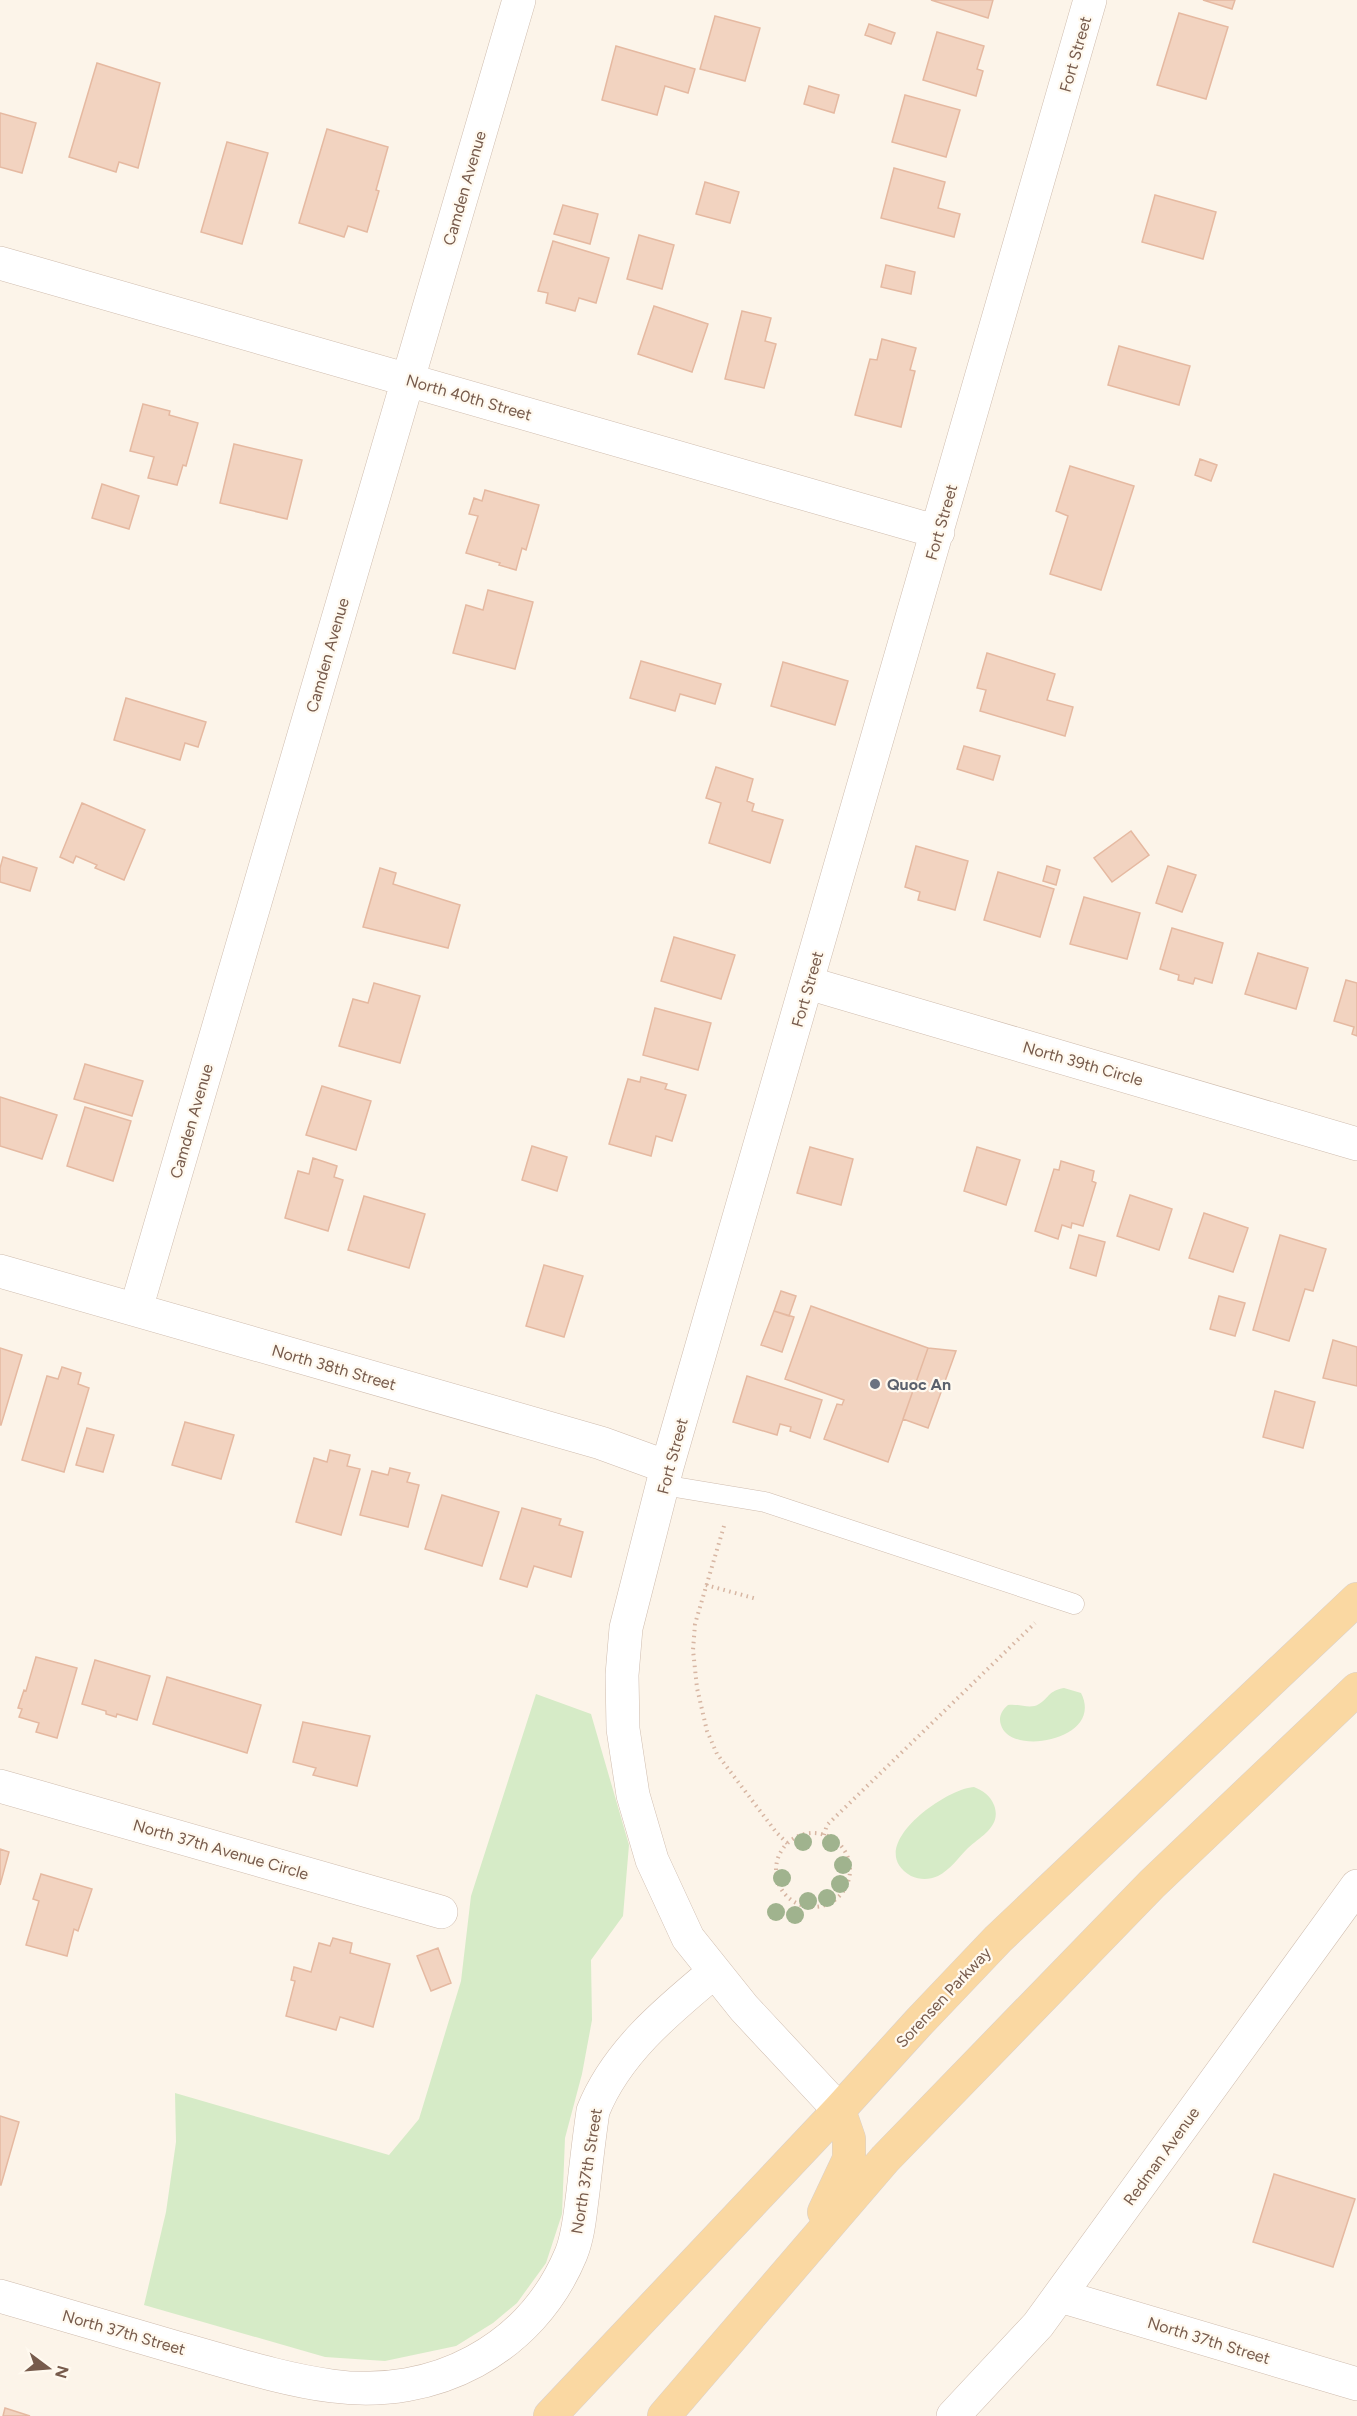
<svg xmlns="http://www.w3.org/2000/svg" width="1357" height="2416" font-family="Figtree,sans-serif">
  <rect width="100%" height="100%" fill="#fcf4e9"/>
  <path fill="#d6ebc7" d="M1064,1688L1081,1693C1105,1740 1010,1757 1001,1725C998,1717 1002,1710 1008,1705C1018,1703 1030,1710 1039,1704C1050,1697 1048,1691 1064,1688Z
    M536,1694L591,1714L629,1845L623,1916L591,1960L592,2020L582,2074L565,2138L562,2214L546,2263L517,2303L493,2323L456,2346L385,2361L325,2357L144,2305L166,2212L176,2142L175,2093L389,2155L419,2119L461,1981L471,1896Z
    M974,1787C983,1791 990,1795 994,1805C1002,1826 981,1836 968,1848C959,1857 950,1870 938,1876C929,1880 920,1880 911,1876C862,1848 944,1789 974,1787Z"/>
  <path fill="#f2d3c0" stroke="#e5b9a1" stroke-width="1.5" d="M931,0H993L988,18Z
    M1203,0H1235L1232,9Z
    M1179,13L1228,27L1206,99L1157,85Z
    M715,16L760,28L745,81L700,69Z
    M869,24L895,33L891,44L865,35Z
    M937,32L984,46L977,69L983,71L976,96L923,80Z
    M616,46L695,69L688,93L665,86L657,115L602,100Z
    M97,63L160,83L138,168L119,162L116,172L69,157Z
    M809,86L839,95L834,113L804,104Z
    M905,95L960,110L946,157L892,142Z
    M0,113L36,123L22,173L0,167Z
    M327,129L388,147L376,190L379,191L367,232L348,226L344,237L299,223Z
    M227,142L268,153L242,244L201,232Z
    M894,168L945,182L938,208L960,214L954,237L881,218Z
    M705,182L739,192L730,223L696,214Z
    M1155,195L1216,212L1203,259L1142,242Z
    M563,205L598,214L590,244L554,234Z
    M639,235L674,245L662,289L627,279Z
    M553,241L609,258L596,303L579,298L575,311L546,303L548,293L538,291Z
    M886,265L915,272L911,294L881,287Z
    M654,306L708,324L692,372L638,354Z
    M742,311L771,318L765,341L776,344L764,388L725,379Z
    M882,339L916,348L910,370L915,371L901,427L855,415L870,359L877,360Z
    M1119,346L1190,366L1179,405L1108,385Z
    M143,404L170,411L169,415L198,423L186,466L183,465L177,485L148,478L154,457L130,451Z
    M234,444L302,460L287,519L220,503Z
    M1200,459L1217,465L1211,481L1195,475Z
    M1070,466L1134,486L1101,590L1050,574L1068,516L1056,511Z
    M102,484L139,496L129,529L92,518Z
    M485,490L539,505L526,550L522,548L516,570L499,565L500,563L466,553L478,516L469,514L474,498L482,501Z
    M488,590L533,602L515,669L453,653L466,605L483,610Z
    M987,653L1055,674L1047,700L1073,707L1065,736L980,711L986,690L977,688Z
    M641,661L721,684L715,704L680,694L675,711L630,698Z
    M783,662L848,681L835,725L771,706Z
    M126,698L206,722L198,747L185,743L180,760L114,740Z
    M964,746L1000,756L993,780L957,769Z
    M716,767L753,779L747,801L754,804L752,811L783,820L770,863L709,843L721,803L706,798Z
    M82,803L145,830L124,880L95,868L97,865L76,856L73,863L60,857Z
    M1131,831L1149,855L1112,882L1094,858Z
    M916,846L968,861L955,910L918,900L920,892L905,887Z
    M3,857L37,868L30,891L0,882V868Z
    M1047,866L1060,870L1056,885L1043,881Z
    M1168,866L1196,875L1182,912L1156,903Z
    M380,868L396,873L393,884L460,905L448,948L363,927Z
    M998,872L1054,889L1040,937L984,920Z
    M1084,897L1140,913L1127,959L1070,944Z
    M1172,928L1223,943L1212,983L1195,978L1193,984L1178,980L1179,975L1160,969Z
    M674,937L735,955L721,999L661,981Z
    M1258,953L1308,968L1296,1009L1245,994Z
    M1346,980L1357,983V1036L1352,1034L1354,1027L1334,1021Z
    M374,983L420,996L400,1063L339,1046L353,999L368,1003Z
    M655,1008L711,1023L698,1070L643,1055Z
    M85,1064L143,1081L132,1116L74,1099Z
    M641,1077L667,1084L665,1089L686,1095L672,1141L656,1136L651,1156L609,1144L628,1079L640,1082Z
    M322,1086L371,1101L356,1150L306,1135Z
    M0,1097L57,1115L42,1159L0,1146Z
    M85,1107L131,1121L113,1181L67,1166Z
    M532,1146L567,1157L557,1191L522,1180Z
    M810,1147L853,1159L841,1205L797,1193Z
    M977,1147L1020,1160L1006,1205L964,1191Z
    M313,1158L337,1166L334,1177L343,1180L328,1231L285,1218L298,1171L309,1174Z
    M1061,1161L1094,1171L1092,1181L1096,1183L1083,1226L1072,1223L1071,1228L1062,1225L1058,1239L1035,1231L1054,1169L1059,1170Z
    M1130,1195L1172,1209L1159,1250L1117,1236Z
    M364,1196L425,1214L409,1268L348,1250Z
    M1204,1213L1248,1228L1233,1272L1189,1258Z
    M1079,1235L1105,1242L1096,1276L1070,1268Z
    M1280,1235L1326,1249L1313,1291L1305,1289L1289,1341L1253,1330Z
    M544,1265L583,1276L564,1337L526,1326Z
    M781,1291L796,1296L789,1316L774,1311Z
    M1219,1296L1245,1303L1235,1336L1210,1329Z
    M811,1306L928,1348L888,1462L824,1439L837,1404L842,1405L844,1400L785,1379Z
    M774,1311L794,1317L782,1352L761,1345Z
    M1333,1340L1357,1347V1386L1323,1378Z
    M0,1348L22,1355L1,1425H0Z
    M928,1348L956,1351L928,1428L903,1419Z
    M62,1367L81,1373L78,1384L89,1388L64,1472L22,1460L47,1376L58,1379Z
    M747,1376L822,1400L810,1438L790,1431L791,1427L780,1424L777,1435L733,1422Z
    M1275,1391L1315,1402L1303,1448L1263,1437Z
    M185,1422L234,1435L221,1479L172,1465Z
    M87,1428L114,1435L103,1472L76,1465Z
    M330,1450L350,1455L347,1466L360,1469L341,1535L296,1522L314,1458L327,1462Z
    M390,1468L410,1473L407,1482L419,1485L408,1527L360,1515L372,1471L388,1475Z
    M442,1495L499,1512L482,1566L425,1549Z
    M522,1508L561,1519L559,1525L583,1532L571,1577L534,1566L527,1587L500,1579Z
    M36,1657L77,1668L57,1738L36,1732L39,1723L19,1717L22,1709L18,1708L24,1690L26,1691Z
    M95,1660L150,1676L137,1720L117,1714L116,1717L106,1714V1711L82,1704Z
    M167,1677L261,1705L247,1753L153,1724Z
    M303,1722L370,1736L357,1786L313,1775L316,1768L293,1762Z
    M0,1849L9,1852L0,1885Z
    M41,1874L92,1889L78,1931L74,1929L67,1956L26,1945L39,1901L33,1899Z
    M333,1938L352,1943L350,1953L390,1964L373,2027L340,2017L336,2030L286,2016L295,1981L291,1980L294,1967L311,1972L319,1943L330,1946Z
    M438,1948L451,1983L431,1991L417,1956Z
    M0,2116L19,2122L1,2185H0Z
    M1274,2174L1355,2199L1333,2267L1253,2242Z
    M5,2408L30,2416H3Z"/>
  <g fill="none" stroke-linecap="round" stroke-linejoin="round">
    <defs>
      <path id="lane" d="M663,1485L765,1502L1074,1604"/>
      <path id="street" d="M0,263L938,532
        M808,983L1357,1144
        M0,1271L601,1443L667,1467
        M136,1309L519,0
        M0,1786L441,1912
        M839,2110L744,2008L688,1938L652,1860L633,1795L623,1729L622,1675L626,1628L667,1467L1090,0
        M0,2296C59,2313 119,2331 178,2348C229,2362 280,2379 332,2386C434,2400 531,2350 571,2254C579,2234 580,2213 583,2192C586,2165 589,2138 593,2111C616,2053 667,2011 714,1972
        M1060,2296L1357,2384
        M953,2416L1038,2325L1357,1886"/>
      <path id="primary" d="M824,2212L849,2159V2139L839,2110
        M550,2416L839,2110L919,2022L998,1939L1357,1599
        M664,2416L885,2159L1152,1884L1357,1689"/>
    </defs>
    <use href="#lane" stroke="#cfbcae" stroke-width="21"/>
    <use href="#street" stroke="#cfbcae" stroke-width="34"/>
    <use href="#primary" stroke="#d9d1cd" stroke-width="34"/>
    <path stroke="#d7b6a3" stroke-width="4" stroke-dasharray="1.5 4.5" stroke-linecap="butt" d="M724,1526L695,1624L693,1650L697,1688L707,1731L717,1754L776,1832L788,1844
      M706,1585L757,1599
      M776 1870a37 37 0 1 1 74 0a37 37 0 1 1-74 0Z
      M824,1835L827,1825L1035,1623"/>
    <use href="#lane" stroke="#fff" stroke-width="20"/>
    <use href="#street" stroke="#fff" stroke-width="33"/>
    <use href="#primary" stroke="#fad8a2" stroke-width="33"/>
  </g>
  <g fill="#a0b38e">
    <circle cx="803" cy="1842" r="9"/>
    <circle cx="831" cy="1843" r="9"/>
    <circle cx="843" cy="1865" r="9"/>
    <circle cx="782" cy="1878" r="9"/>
    <circle cx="840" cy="1884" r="9"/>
    <circle cx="827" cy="1898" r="9"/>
    <circle cx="808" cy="1901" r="9"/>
    <circle cx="776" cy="1912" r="9"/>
    <circle cx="795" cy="1915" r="9"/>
  </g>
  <circle fill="#6b7280" stroke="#fff9ef" stroke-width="2" cx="875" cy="1384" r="6"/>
  <g text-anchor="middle" stroke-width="4.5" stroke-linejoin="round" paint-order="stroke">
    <g font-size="16" fill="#775b4c" stroke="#fff9ef">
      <text transform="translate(1075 54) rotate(-74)" y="6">Fort Street</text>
      <text transform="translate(464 188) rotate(-74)" y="6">Camden Avenue</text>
      <text transform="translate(469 397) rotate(16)" y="6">North 40th Street</text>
      <text transform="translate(941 522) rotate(-74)" y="6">Fort Street</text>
      <text transform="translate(327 655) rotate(-74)" y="6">Camden Avenue</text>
      <text transform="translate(807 989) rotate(-74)" y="6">Fort Street</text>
      <text transform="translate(1083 1063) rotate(16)" y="6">North 39th Circle</text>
      <text transform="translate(191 1121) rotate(-74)" y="6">Camden Avenue</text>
      <text transform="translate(334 1367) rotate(16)" y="6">North 38th Street</text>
      <text transform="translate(672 1456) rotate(-75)" y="6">Fort Street</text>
      <text transform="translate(221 1849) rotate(16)" y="6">North 37th Avenue Circle</text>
      <text transform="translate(943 1997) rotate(-47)" y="6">Sorensen Parkway</text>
      <text transform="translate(1161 2156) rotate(-54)" y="6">Redman Avenue</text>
      <text transform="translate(586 2171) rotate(-81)" y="6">North 37th Street</text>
      <text transform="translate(124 2332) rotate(16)" y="6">North 37th Street</text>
      <text transform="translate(1209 2340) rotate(17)" y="6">North 37th Street</text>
    </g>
    <g font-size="16" font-weight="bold" fill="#5b616d" stroke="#fff9ef" text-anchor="start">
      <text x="887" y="1390">Quoc An</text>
    </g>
  </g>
  <g transform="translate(48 2368) rotate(106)" stroke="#fff9ef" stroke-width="4.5" paint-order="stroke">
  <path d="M0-4.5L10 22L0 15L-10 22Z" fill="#775b4c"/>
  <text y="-9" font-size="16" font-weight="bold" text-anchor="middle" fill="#775b4c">N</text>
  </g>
</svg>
